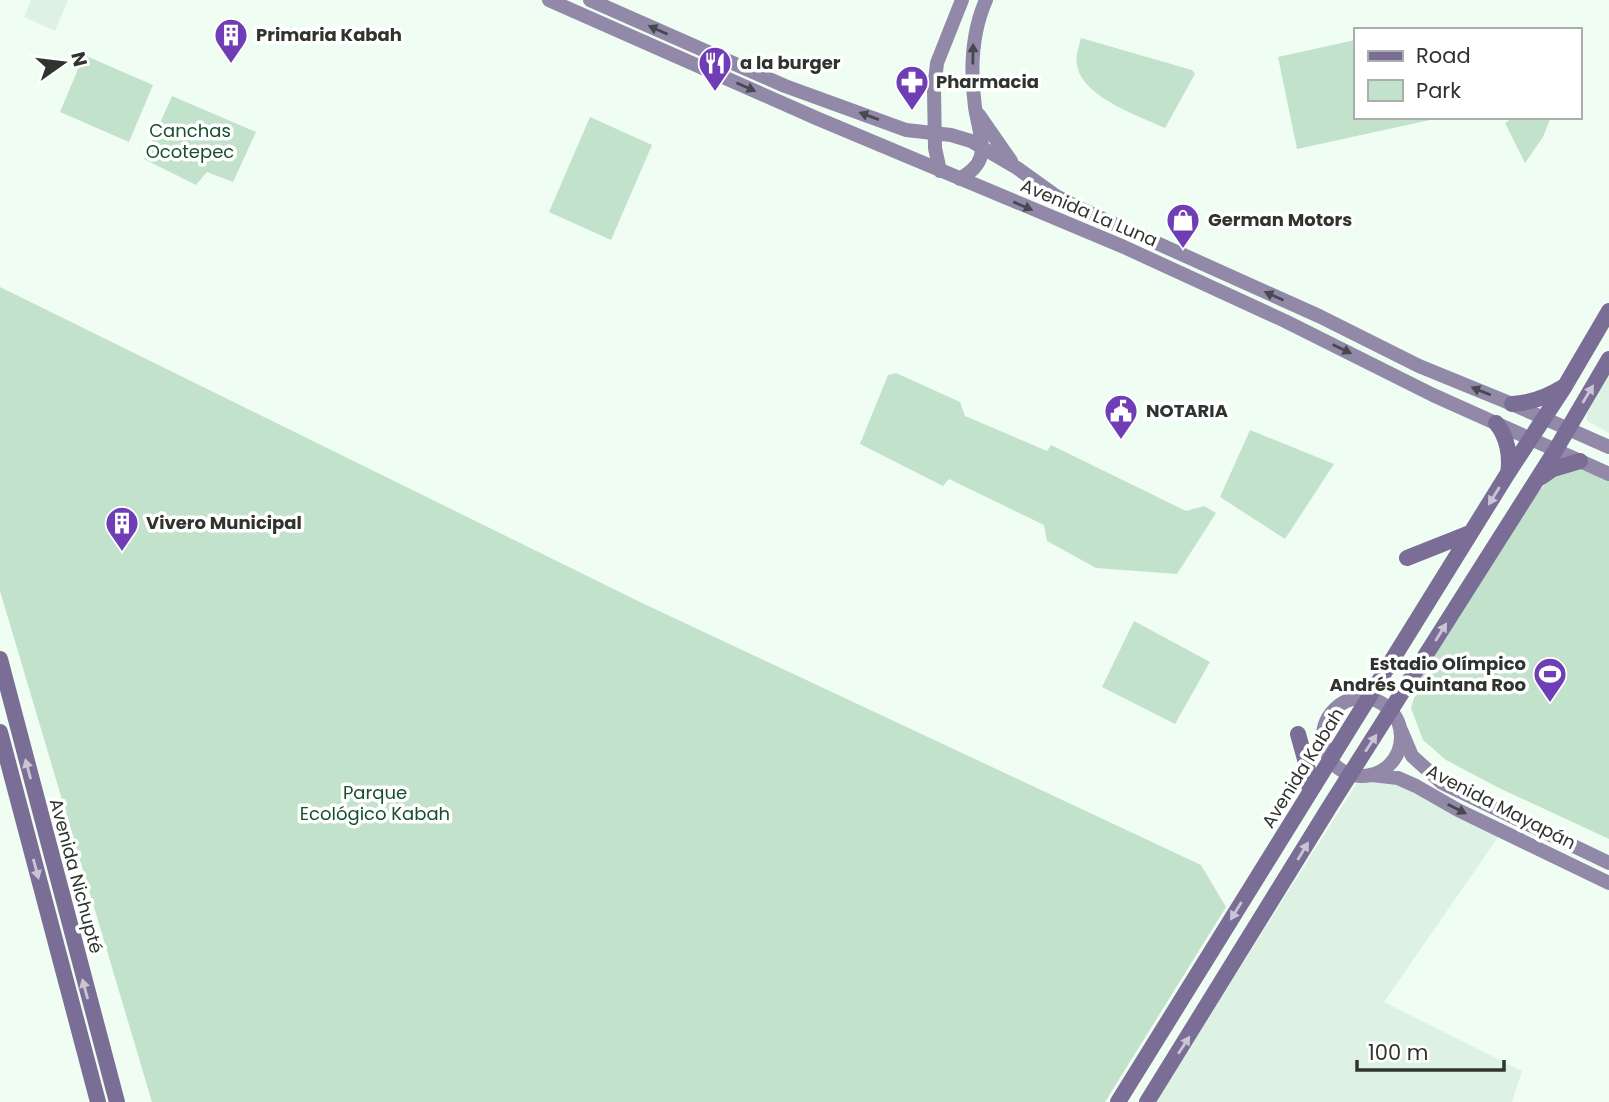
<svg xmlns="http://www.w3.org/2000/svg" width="1609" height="1102" font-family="Poppins,sans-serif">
  <rect width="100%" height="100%" fill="#f0fdf3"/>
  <path fill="#def2e3" d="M31,0H68L55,31L24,17Z
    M1609,371V433L1587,421V410Z
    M1367,767L1503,830L1384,1002L1522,1071L1512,1102H1155Z"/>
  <path fill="#c3e2cc" d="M1081,38L1192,70L1195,74L1165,128C1139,116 1082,97 1077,65C1075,58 1079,46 1081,38Z
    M1355,40V117H1430V120L1297,149L1278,57Z
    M84,55L153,85L129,142L60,112Z
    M172,96L256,132L233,182L207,172L196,185L144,159Z
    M590,117L652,145L611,240L549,212Z
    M1514,117H1551L1543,137L1525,163L1505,123Z
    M0,287L640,602L1201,865L1226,907L1105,1102H152L0,591Z
    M896,373L960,402L965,416L1047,451L1051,445L1186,511L1204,506L1216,513L1177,574L1096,568L1047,541L1044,525L949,479L943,486L860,444L888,375Z
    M1250,430L1334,464L1285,539L1220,497Z
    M1576,468L1594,471L1609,478V839L1497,787L1446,760L1423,740L1411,708L1419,681L1526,503L1553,477Z
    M1134,621L1210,662L1175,724L1102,687Z"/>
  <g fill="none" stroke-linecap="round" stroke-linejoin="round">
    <path stroke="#9289a9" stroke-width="14" d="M549,0L816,118L1124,247L1285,321L1433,395L1609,474
      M590,0L785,86L906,130L951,135L971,141L1017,168L1056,196L1081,209L1319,316L1419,366L1512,404L1609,447
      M979,115L1011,161
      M940,171L935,148L934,90L937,63L962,0
      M960,179C969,173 978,167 981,156C984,140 977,122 975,107C970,70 971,34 986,0
      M1323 737a39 39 0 1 1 78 0a39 39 0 1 1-78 0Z
      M1401,730L1412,756L1442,783L1609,863
      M1372,775L1398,778L1416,786L1458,810L1609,883"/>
    <path stroke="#7a6e96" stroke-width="16" d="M1512,404C1532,403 1547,397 1563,387
      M1496,423C1507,436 1511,456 1508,473
      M1540,478L1553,469L1580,461
      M1407,558L1470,533
      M0,659L117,1102
      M0,732L98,1102
      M1298,734L1308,770L1310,791
      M1118,1102L1508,473L1565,386L1609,311
      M1147,1102L1330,806L1555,451L1609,359"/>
  </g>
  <defs><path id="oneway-solid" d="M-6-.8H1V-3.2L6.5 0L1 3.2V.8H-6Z" transform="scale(1.75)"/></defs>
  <g fill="#48494e">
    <use href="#oneway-solid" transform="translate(658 30) rotate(-156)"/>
    <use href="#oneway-solid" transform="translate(973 54) rotate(-89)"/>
    <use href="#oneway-solid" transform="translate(746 87) rotate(24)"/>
    <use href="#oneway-solid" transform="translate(869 116) rotate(-160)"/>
    <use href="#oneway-solid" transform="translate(1023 206) rotate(23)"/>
    <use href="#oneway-solid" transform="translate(1274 296) rotate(-156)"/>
    <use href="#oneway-solid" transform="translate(1342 349) rotate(26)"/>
    <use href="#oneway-solid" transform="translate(1481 391) rotate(-158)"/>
    <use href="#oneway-solid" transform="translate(1457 809) rotate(27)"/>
  </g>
  <g fill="#cac5d5">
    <use href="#oneway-solid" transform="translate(1588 394) rotate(-59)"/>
    <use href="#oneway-solid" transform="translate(1494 496) rotate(122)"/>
    <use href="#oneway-solid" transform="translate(1441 632) rotate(-58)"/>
    <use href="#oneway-solid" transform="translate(1371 743) rotate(-57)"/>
    <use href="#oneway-solid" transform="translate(28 769) rotate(-105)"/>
    <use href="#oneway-solid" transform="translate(1303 851) rotate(-59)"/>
    <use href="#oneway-solid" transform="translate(36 869) rotate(75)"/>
    <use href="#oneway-solid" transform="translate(1236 911) rotate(122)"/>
    <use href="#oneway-solid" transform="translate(85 989) rotate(-105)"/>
    <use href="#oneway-solid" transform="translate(1184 1045) rotate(-57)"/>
  </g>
  <defs>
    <symbol id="building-pin" viewBox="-11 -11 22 30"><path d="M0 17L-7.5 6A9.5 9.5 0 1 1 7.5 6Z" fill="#6f3eb6" stroke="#fff"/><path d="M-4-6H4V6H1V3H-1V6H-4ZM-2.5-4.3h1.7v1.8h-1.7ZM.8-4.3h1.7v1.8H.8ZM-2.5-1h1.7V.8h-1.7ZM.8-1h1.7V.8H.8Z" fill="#fff"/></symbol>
    <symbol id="restaurant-pin" viewBox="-11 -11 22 30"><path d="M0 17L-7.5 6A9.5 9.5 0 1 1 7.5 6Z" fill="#6f3eb6" stroke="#fff"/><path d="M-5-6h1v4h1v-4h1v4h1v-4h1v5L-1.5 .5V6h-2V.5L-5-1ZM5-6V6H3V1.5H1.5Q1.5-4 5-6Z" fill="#fff"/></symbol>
    <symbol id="pharmacy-pin" viewBox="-11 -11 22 30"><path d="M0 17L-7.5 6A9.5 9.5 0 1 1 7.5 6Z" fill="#6f3eb6" stroke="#fff"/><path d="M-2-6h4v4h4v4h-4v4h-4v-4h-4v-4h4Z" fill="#fff"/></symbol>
    <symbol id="shop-pin" viewBox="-11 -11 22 30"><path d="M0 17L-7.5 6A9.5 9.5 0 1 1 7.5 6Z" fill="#6f3eb6" stroke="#fff"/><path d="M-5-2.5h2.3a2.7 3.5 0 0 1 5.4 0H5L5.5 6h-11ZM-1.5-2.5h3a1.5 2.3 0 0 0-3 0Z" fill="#fff"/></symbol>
    <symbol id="civic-pin" viewBox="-11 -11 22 30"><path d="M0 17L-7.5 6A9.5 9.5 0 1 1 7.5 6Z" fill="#6f3eb6" stroke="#fff"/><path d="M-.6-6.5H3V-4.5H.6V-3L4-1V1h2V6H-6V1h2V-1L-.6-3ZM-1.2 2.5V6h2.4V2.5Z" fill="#fff"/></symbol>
    <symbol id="stadium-pin" viewBox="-11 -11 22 30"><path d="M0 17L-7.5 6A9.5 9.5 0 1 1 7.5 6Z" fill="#6f3eb6" stroke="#fff"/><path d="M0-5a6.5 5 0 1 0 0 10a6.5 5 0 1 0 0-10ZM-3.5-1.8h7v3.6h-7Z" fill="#fff"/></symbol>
  </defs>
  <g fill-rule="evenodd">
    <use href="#building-pin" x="212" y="16" width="38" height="52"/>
    <use href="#restaurant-pin" x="696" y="44" width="38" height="52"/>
    <use href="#pharmacy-pin" x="893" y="63" width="38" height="52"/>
    <use href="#shop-pin" x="1164" y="201" width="38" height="52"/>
    <use href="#civic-pin" x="1102" y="392" width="38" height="52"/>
    <use href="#building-pin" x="103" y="504" width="38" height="52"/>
    <use href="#stadium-pin" x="1531" y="655" width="38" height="52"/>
  </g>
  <g text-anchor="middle" stroke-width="7" stroke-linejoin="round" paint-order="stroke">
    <g font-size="18" font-weight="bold" fill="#2f3430" stroke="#fff" text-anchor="start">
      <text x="256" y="41">Primaria Kabah</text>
      <text x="740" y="69">a la burger</text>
      <text x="936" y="88">Pharmacia</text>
      <text x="1208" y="226">German Motors</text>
      <text x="1146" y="417">NOTARIA</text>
      <text x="146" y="529">Vivero Municipal</text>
      <text x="1526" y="670" text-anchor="end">Estadio Olímpico<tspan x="1526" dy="21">Andrés Quintana Roo</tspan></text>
    </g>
    <g font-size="18" fill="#154f2e" stroke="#fff">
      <text x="190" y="137">Canchas<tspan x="190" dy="21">Ocotepec</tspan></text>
      <text x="375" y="799">Parque<tspan x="375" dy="21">Ecológico Kabah</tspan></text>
    </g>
    <g font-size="18" fill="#2f3430" stroke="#fff">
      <text transform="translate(1089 213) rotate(23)" y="6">Avenida La Luna</text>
      <text transform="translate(1303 768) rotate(-58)" y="6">Avenida Kabah</text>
      <text transform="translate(1501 807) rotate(27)" y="6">Avenida Mayapán</text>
      <text transform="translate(76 876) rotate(75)" y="6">Avenida Nichupté</text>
    </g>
  </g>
  <rect x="1354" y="28" width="228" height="91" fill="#ffffff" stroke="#acaeac" stroke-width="2"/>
  <rect x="1368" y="51" width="35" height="10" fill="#7a6e96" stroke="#acaeac" stroke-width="2"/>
  <text x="1416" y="63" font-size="21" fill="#2f3430">Road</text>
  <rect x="1368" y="80" width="35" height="21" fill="#c3e2cc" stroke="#acaeac" stroke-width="2"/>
  <text x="1416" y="98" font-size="21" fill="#2f3430">Park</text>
  <g transform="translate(63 63) rotate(76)" stroke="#ffffff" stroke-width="5" paint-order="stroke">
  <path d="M0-5L12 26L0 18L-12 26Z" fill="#2f3430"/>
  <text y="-10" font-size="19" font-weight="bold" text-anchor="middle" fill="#2f3430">N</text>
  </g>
  <path d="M1357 1060v10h147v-10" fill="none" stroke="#2f3430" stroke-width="3.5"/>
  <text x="1368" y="1060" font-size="21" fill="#2f3430" stroke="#ffffff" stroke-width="5" paint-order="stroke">100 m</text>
</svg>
